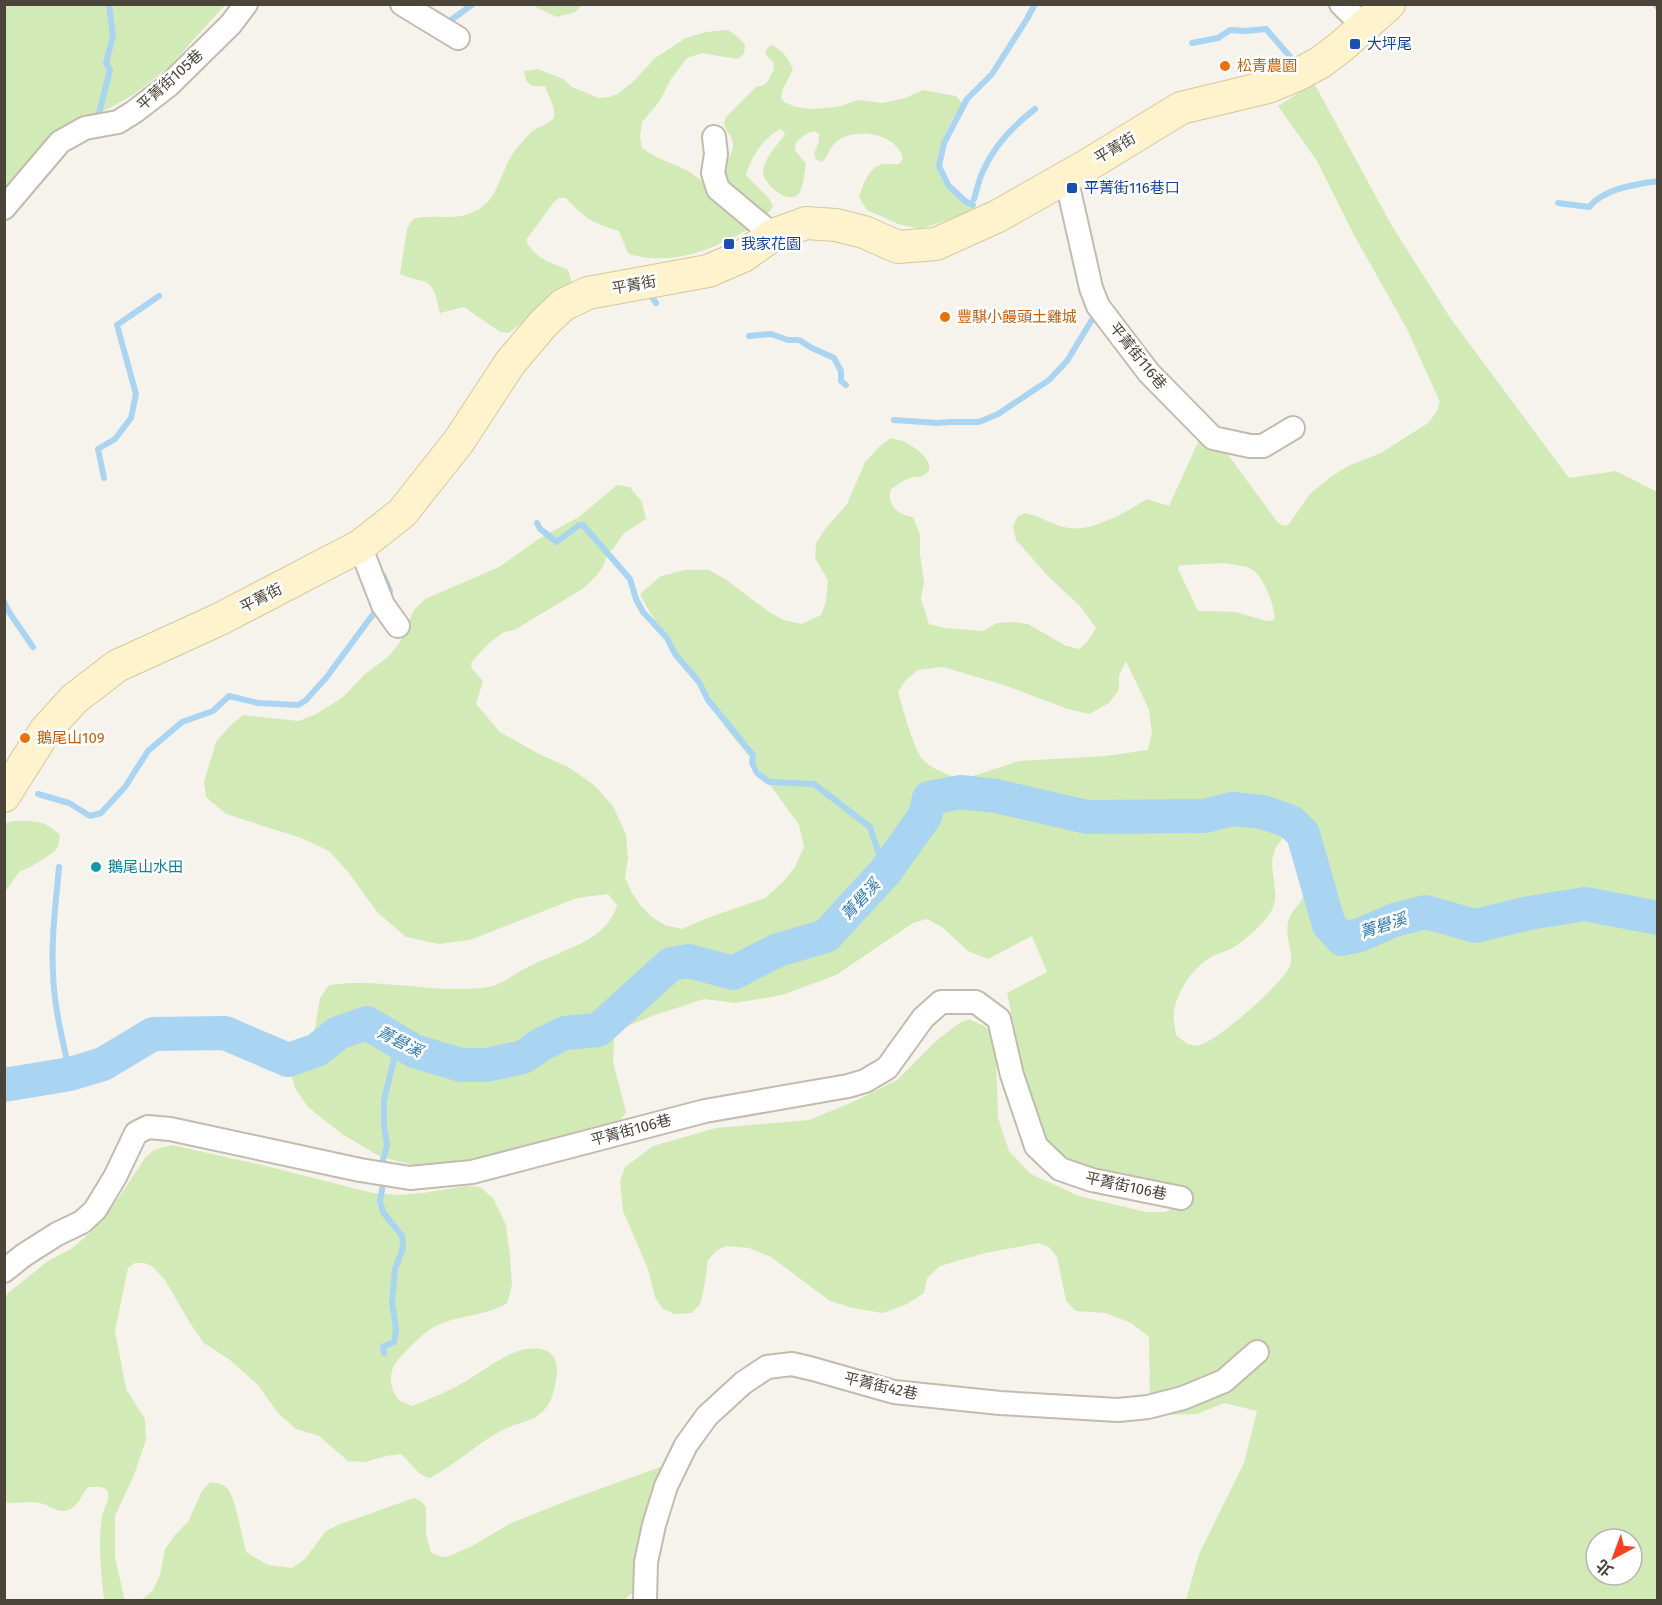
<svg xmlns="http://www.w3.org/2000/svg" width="1662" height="1605" font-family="'Fira Sans','Noto Sans TC',sans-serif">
  <rect width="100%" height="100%" fill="#f6f3ec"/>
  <path fill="#d2eab5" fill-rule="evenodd" d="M5,5H225L169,67L133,95L100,113L55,132L5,193Z
    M532,5L582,4V5L575,12L557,17Z
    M728,30L737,36L745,45L744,54L737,59L702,53L687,58L671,79L659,102L642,122L640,137L642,148C656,159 673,163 688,171C712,186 731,208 751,228C719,245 688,261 651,258C643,257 636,257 628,253L619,231C593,223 585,219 566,198H559L554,202L526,240C533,258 552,263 568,270L573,286L508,333L500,332L464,307L440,313C437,303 436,286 425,282C416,279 409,278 400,274L407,229L413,219C431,214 451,220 469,214C499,203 498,177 512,155C516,149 528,134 534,130C541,126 547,125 554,118V109L545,86H533L526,81L524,71L538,69L563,79L572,87L599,98L609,97L618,94L634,81L655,58L686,38L706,32Z
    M771,45C783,50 788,58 793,69L782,91L781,98L784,102L796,107L813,109L837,107L859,100L883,103L905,98L923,90L956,96L962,103C936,148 919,176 974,208L962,215L921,229L898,224L867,210L859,197C863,185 867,171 880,165C885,163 893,165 899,164L903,158C896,132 853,126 835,143C829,149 828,157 822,162L816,159L814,154L819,141V134L814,131L806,134L796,142L795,150L806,164C804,173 804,185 800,192C790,208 762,183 763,171C764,159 777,145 785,135L783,131L780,129C762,140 752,155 746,175C754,185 768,194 773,206C770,212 767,214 761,216L732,193L721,172C725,165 733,153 733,145C733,133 720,129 726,117L756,87L764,85L768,81L774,69L773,62L767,56L765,51Z
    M1314,83L1392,226L1451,319L1569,478L1616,471L1657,492V1600H1186L1199,1554L1244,1463L1257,1411L1224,1403L1197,1414L1157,1415L1150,1410L1149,1337L1131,1323L1106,1313L1076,1311L1066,1301L1057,1257L1049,1247L1039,1243L985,1253L940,1266L927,1278L924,1293L907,1304L883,1313L853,1308L830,1301L771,1257L749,1248L727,1246L717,1250L708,1260L704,1288L700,1304L692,1313L675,1314L663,1309L655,1297L648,1269L623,1211L620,1181L625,1167L653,1146L716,1128L809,1120L853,1102L897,1080L936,1041L958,1024L969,1019L984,1026L990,1031L996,1059L998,1118L1009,1151L1031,1174L1079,1196L1146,1212H1166L1173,1208L1178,1202L1172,1186L1117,1172L1095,1171L1066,1161L1043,1143L1030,1102L1007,993L1047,972L1032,936L988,959L968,951L942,927L927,919L913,923L836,975L782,995L735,1003L704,999L652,1016L625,1027L614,1039L613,1062L626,1112L619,1123L472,1159L417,1166L381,1157L342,1134L308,1107L295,1088L292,1077L293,1067L314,1034L320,998L329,985C382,977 436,995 489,987C502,985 518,971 530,966C559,951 608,941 617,905L608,894L577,898L470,940L439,944L406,937L377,912L349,873L329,851L304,839L226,814L206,797L204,782L216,742L230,726L243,715L299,721L316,714L342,698L365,674L389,656L400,642L414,610L425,599L499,567L540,538L579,517L617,485L630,487L642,502L646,519L624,533L613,549L607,553L604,565L597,575L584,588L516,629L502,633L488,644L471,663L472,669L483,681L476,704L500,732L539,754L570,768L594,785L613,806L626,834L628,858L625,878L631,891L640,905L652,917L665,925L682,929L705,919L765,898L783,882L795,867L804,847L799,825L753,761L725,727L698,677L675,651L649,611L640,594L661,576L685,570H709L728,581L769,612L784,620L802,624L821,615L826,601L828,580L815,558L816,543L826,528L847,504L865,462L880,446L891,438C895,439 900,440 905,442C914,446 943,467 922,476C919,478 915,476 912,477C905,479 897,485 891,489C886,504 898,515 913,517L920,535V554L924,582L921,599L929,624L944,628L983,631L997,623L1012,622L1028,624L1066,646L1080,649L1087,642L1096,628L1080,606L1048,576L1016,540L1013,526L1018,516L1025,513C1040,516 1054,526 1069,528C1093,532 1128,511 1147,499L1169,506L1200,438L1221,445L1278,523L1285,526L1289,524L1310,494L1329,478L1350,465L1381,453L1428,423L1437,411L1440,402L1406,327L1355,237L1317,161L1278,106ZM1225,563C1233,565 1245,565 1253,570C1263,576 1277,610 1274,620L1266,621L1236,612L1198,611L1178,569L1179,566L1184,565ZM1126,661L1149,710L1152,733L1148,750L1105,756L1019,761L961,780C948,774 933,770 923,760C914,750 902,706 898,692L906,680L918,670L943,667L1004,685L1065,708L1089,714L1109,703L1119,690V675ZM1290,838L1298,841C1306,857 1311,882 1302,899C1298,906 1290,913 1288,922C1285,935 1293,954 1291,963C1288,980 1217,1041 1200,1045C1191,1048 1183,1041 1176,1035C1175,1028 1173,1019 1174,1012C1177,991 1191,971 1208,959C1216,953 1226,952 1234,947C1246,939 1259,928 1268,916C1288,891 1258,866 1282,839ZM1596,1539H1632V1575H1596Z
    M13,821C36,821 43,819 60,835L58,846L54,852L32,866L19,872L5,892V823Z
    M172,1145L266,1166L373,1193L400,1195L423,1193L466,1186L480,1187L493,1198L506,1225L510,1256L512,1285L507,1303C486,1316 462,1315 440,1324C427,1329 416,1341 407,1350C399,1358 391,1366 391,1378C390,1384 394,1395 399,1400C402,1402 408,1404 412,1406C431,1399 448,1391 466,1381C482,1371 509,1351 527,1349C554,1345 561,1361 555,1385C553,1394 551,1403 544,1410C535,1421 520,1422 507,1428C479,1441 457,1464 430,1478C416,1475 412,1463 401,1454L386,1456L365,1462L348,1461L319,1436L296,1429L278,1413L258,1385L230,1360L204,1343L190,1323L165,1280L152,1266L144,1263H135L128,1268L115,1331L126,1389L145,1419L146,1440L134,1475L115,1516V1557L124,1598L127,1600H104C101,1573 98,1544 102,1516C104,1507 111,1499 107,1490L101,1487H88C82,1494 79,1505 70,1509C60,1515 52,1506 43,1504C30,1500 17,1505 5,1502V1298L8,1293L48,1261L71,1249L90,1233L120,1196L145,1158L154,1150Z
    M660,1467L666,1469L650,1524L634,1592L623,1600H142L153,1590L160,1575L165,1549L175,1535L188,1522L202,1491L210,1482C217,1483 224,1484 228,1489C236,1501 242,1537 246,1552L268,1565L292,1568L305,1559L326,1531L338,1525L414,1498L421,1501L426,1507V1535L431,1552L438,1556L447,1557L472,1546L511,1523L572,1499Z"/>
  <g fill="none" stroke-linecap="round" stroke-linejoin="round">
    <path stroke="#a9d4f2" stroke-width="6" d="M1655,4L1658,8
      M451,20L473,4
      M1192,43L1218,38L1230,30L1246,31L1266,29L1293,60
      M99,113L110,70L106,63L113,36L109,4
      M974,199C977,190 979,179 983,171C994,146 1014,125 1035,109
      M1558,203L1589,207C1605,188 1634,185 1658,181
      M973,205L965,201L948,185L939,166L944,143L967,99L992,74L1027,19L1035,4
      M649,293L656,303
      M749,336L771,334L788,340H799L812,348L834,358L841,371V381L846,385
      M894,420L937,423L951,422H979L998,414L1049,380L1067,361L1096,313
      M104,478L98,449L115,439L131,418L136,394L117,325L159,296
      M537,523L540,529L557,542L579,525H583L630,579L636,599L643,612L667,638L675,654L699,682L708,700L753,755L752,763L757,773L769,782L814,784L870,827L885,872
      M383,575L390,591
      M4,602L9,612L33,647
      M38,794L69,803L90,816L101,813L125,787L148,751L182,722L213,711L229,696L258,703L298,705L305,701L326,678L374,613
      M59,867C56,902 51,938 53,973C54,1008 63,1041 70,1074
      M382,1164L387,1145L384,1126V1100L398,1043
      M383,1184L380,1201L383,1212L402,1236L403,1248L395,1269L392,1302L396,1329L394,1342L383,1347L384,1353"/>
    <path stroke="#a9d4f2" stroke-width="34" d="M4,1085L70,1074L103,1064L153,1034L225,1033L288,1060L317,1050L338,1033L367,1023L414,1051L461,1065H486L523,1057L542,1044L565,1033L598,1030L671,964L689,961L733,973L778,950L826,936L885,872L925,816L929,798L961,792L996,796L1087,817L1205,816L1232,809L1263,812L1291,822L1303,834L1329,925L1342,939L1360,935L1394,920L1426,912L1475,926L1529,913L1585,904L1658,918"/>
    <defs>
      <path id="street" d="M402,4L458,38
        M1341,4L1365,27
        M714,137L716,154L713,173L718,189L773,235
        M1066,177L1091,288L1098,306L1149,373L1213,438L1250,446H1263L1293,428
        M4,208L60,142L85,128L118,122L134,112L169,85L231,24L246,4
        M360,546L383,605L398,626
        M4,1271L24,1255L57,1234L82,1222L95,1210L115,1177L136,1133L148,1127L170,1129L360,1170L410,1178L472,1172L705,1111L848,1086L865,1081L887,1068L923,1018L941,1002H976L999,1019L1012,1075L1036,1146L1060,1169L1092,1180L1181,1198
        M645,1600L646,1562L654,1525L666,1486L686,1445L707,1416L743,1383L767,1367L792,1364L813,1369L894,1392L1000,1403L1118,1410L1148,1407L1183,1398L1224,1381L1257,1352"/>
      <path id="secondary" d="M4,796L45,731L74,699L117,666L220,619L360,546L402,513L459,441L510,363L543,324L563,305L588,293L708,271L743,256L773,235L806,223L836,225L864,232L898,247L936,244L998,216L1086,166L1181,108L1268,87L1297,75L1321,62L1342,46L1389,4"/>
    </defs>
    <use href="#street" stroke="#c2bbae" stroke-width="26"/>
    <use href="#secondary" stroke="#d6c79b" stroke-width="34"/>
    <use href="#street" stroke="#fff" stroke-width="22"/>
    <use href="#secondary" stroke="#fff3cd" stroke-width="32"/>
  </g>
  <g fill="#1a4fb4" stroke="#fff" stroke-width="2">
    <rect x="1349" y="38" width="12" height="12" rx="3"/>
    <rect x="1066" y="182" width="12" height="12" rx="3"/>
    <rect x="723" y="238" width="12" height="12" rx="3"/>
  </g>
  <g fill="#e8710a" stroke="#fff" stroke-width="2">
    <circle cx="1225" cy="66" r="6"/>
    <circle cx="945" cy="317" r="6"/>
    <circle cx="25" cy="738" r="6"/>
  </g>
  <circle fill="#0f9aa8" stroke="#fff" stroke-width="2" cx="96" cy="867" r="6"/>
  <g text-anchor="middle" stroke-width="5" stroke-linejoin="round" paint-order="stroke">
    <g font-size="15" fill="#164399" stroke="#fff" text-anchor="start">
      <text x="1367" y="49">大坪尾</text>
      <text x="1084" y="193">平菁街116巷口</text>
      <text x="741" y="249">我家花園</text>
    </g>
    <g font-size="15" fill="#c56008" stroke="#fff" text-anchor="start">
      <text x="1237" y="71">松青農園</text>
      <text x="957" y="322">豐騏小饅頭土雞城</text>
      <text x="37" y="743">鵝尾山109</text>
    </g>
    <g font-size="15" fill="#4b4439" stroke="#fff">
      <text transform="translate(170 80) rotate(-42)" y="5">平菁街105巷</text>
      <text transform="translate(1115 148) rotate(-31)" y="5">平菁街</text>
      <text transform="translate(634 285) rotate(-10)" y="5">平菁街</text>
      <text transform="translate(1138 356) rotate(51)" y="5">平菁街116巷</text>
      <text transform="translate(261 598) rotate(-27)" y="5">平菁街</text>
      <text transform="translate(631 1130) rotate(-15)" y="5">平菁街106巷</text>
      <text transform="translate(1126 1186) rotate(12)" y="5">平菁街106巷</text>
      <text transform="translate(881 1386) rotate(13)" y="5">平菁街42巷</text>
    </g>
    <g font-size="15" fill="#0d838f" stroke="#fff" text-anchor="start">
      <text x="108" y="872">鵝尾山水田</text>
    </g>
    <g font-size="16" font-style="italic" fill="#2e7ab2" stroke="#fff">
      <text transform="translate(860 899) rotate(-47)" y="6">菁礐溪</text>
      <text transform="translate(1383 925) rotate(-18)" y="6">菁礐溪</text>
      <text transform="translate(400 1041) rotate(27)" y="6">菁礐溪</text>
    </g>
  </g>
  <rect width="1662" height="1605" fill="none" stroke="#4b4439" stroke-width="12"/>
  <g transform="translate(1614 1557) rotate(221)"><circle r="28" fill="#ffffff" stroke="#b7b4b0" stroke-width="1.5"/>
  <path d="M0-4.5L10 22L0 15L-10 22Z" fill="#fc3f1d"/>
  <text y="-9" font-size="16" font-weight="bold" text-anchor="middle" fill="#4b4439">北</text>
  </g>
</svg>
